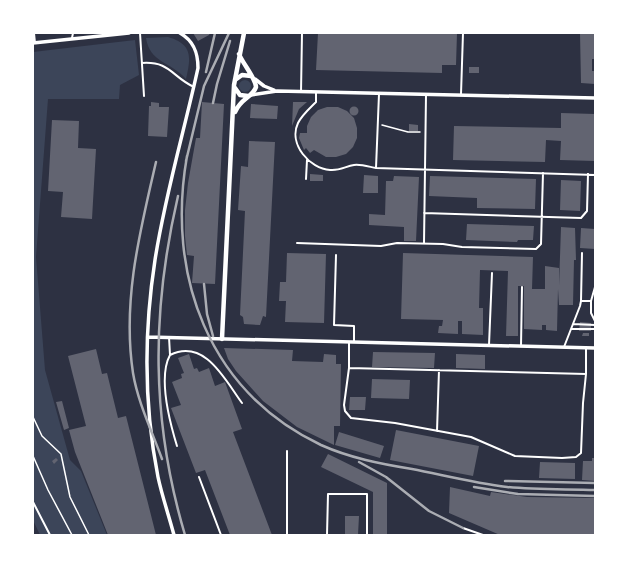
<svg xmlns="http://www.w3.org/2000/svg" width="628" height="568" font-family="'Noto Sans',sans-serif">
  <rect width="100%" height="100%" fill="#2d3142"/>
  <path fill="#3c4559" d="M168,37C193,44 191,58 186,79C170,61 150,63 146,38Z
    M135,40L139,75L120,85L119,99H48L36,257L45,370L70,460L81,471L107,535H40L33,520V52Z
    M239 86a6 6 0 1 1 12 0a6 6 0 1 1-12 0Z"/>
  <path fill="#626471" d="M193,33H210L209,35L198,41Z
    M318,33H457L456,65H442V73L316,70Z
    M580,33H595V59H592V71H595V84L581,83Z
    M469,67H479V73H469Z
    M151,102L159,103V107H169L167,137L148,136L149,106H151Z
    M202,102L224,104L215,284L192,283L194,256L187,255L185,236V210L188,183L196,138H200Z
    M293,102H307L299,109L292,126Z
    M251,104L278,106L277,119L250,118Z
    M349.5 111a4.5 4.5 0 1 1 9 0a4.5 4.5 0 1 1-9 0Z
    M327,107H338L347,111L354,118L357,128V138L353,147L346,154L336,157H326L314,150L310,153L306,148L304,150L299,138L300,133H307V126L311,117L318,110Z
    M561,113L595,114V161L560,160L561,141L546,140L545,162L453,160L454,126L561,128Z
    M52,120L79,121L78,148L96,149L92,219L61,217L63,192L48,191Z
    M409,124L418,125V131H409Z
    M249,141L275,142L266,317L263,316L260,325L244,324L243,317L240,315L245,211L238,210L241,166L248,167Z
    M310,174L323,175V181H310Z
    M364,175L378,176V193H363Z
    M394,176L419,177L416,241H404V227L369,225V214L385,215L386,181H393Z
    M430,176L536,179L535,209L477,208V198L429,196Z
    M561,180L581,181L580,211L560,210Z
    M467,224L534,226L533,240H518L517,242L466,240Z
    M561,227L575,228L576,260H574L573,305H559L558,289L557,331L546,330V325H542V330L524,329V286H518V336H506L508,271L480,270L479,308H483V335L462,334V321H458V334L438,333L439,326H442L443,320L401,319L403,253L533,257L532,289H545V266L559,268V286Z
    M581,228L595,229V249L580,248Z
    M287,253L326,254L324,323L285,322L286,301H279L280,282H286Z
    M580,322L591,323V331H579Z
    M583,333H589V336H582Z
    M224,348L293,350L292,361L323,362L324,354L336,355V364H341L340,426H334V445L297,427L263,401L236,371L228,359Z
    M96,349L102,374L107,373L118,418L126,416L156,535H108L75,452L69,430L86,426L68,356Z
    M373,352L435,353L434,368L372,367Z
    M189,354L194,369L197,368L199,372L209,368L215,386L225,382L242,429L233,432L272,535H230L205,470L196,473L171,408L181,405L172,382L182,378L181,374L184,373L178,358Z
    M456,354L485,355V369L456,368Z
    M372,379L410,380L409,399L371,398Z
    M350,397H366L365,410H349Z
    M62,401L69,428L64,430L56,402Z
    M396,430L479,446L473,476L390,460Z
    M339,432L384,446L380,458L335,445Z
    M328,454L387,483V535H373V492L321,467Z
    M56,458L58,460L54,464L52,461Z
    M592,458H595V481L582,480L583,461H592Z
    M540,462L575,463V479L539,478Z
    M450,487L490,496L491,492L527,497L595,498V535H500L449,513Z
    M345,516H359L358,535H345Z"/>
  <g fill="none" stroke-linecap="round" stroke-linejoin="round">
    <path stroke="#fff" stroke-width="1.5" d="M382,125L408,132H420
      M33,417L42,436L61,454L70,497L89,535
      M33,456L48,490L72,535"/>
    <path stroke="#fff" stroke-width="2" d="M34,33L35,43
      M140,33L144,96
      M72,38L73,33
      M142,63C170,61 172,77 194,87
      M301,92L302,33
      M316,92V102C310,108 302,115 298,123C288,144 310,169 330,170C340,171 346,166 354,165C361,164 370,167 376,168L595,175
      M461,94L463,33
      M376,168L379,94
      M306,179L307,160
      M424,213L581,218L587,211L588,174
      M297,243L381,246L397,243L443,244L462,247L536,249L541,244L543,173
      M424,243L426,95
      M336,255L334,325L354,326V342
      M581,301L582,253
      M591,301L595,287
      M573,324L595,325
      M571,329H595
      M169,337L170,355
      M349,342V368L586,374V349
      M489,345L492,273
      M521,346L522,287
      M564,347L580,306L581,301H591V313L595,321
      M349,368L344,405L345,411L351,418L395,423L471,437L515,456L562,458L576,457L581,453L583,403L586,374
      M437,431L439,370
      M177,446C170,423 158,377 170,355C205,338 225,380 242,403
      M287,451V535
      M199,477L221,535
      M33,502L50,535
      M463,528L483,535
      M327,535L328,494H367V535"/>
    <path stroke="#fff" stroke-width="3.5" d="M33,43L129,33
      M255,79L264,86L274,90
      M251,95L277,91L595,98
      M148,337L595,348
      M174,535C169,516 162,496 158,477C144,406 144,331 155,260C165,195 184,132 198,68C198,53 194,41 180,33"/>
    <path stroke="#fff" stroke-width="4.5" d="M235,80L242,75L251,76
      M235,88L240,95L248,96
      M235,112C241,98 253,97 256,87C256,79 243,64 239,54
      M222,339L234,85L244,33"/>
    <path stroke="#abadb3" stroke-width="2.5" d="M206,72L215,33
      M213,103L217,84L230,41
      M187,156C166,275 208,391 321,445C350,458 381,464 412,469C443,475 475,483 507,487C536,490 566,489 595,490
      M186,161L204,86L229,33
      M156,162C140,231 122,301 133,373C138,403 152,431 162,459
      M178,196C151,312 151,421 185,535
      M204,284L207,314L213,336
      M359,462L386,477L429,511L463,528
      M505,481L595,483
      M474,487L518,494L595,496"/>
  </g>
  <rect width="628" height="568" fill="none" stroke="#ffffff" stroke-width="68"/>
</svg>
